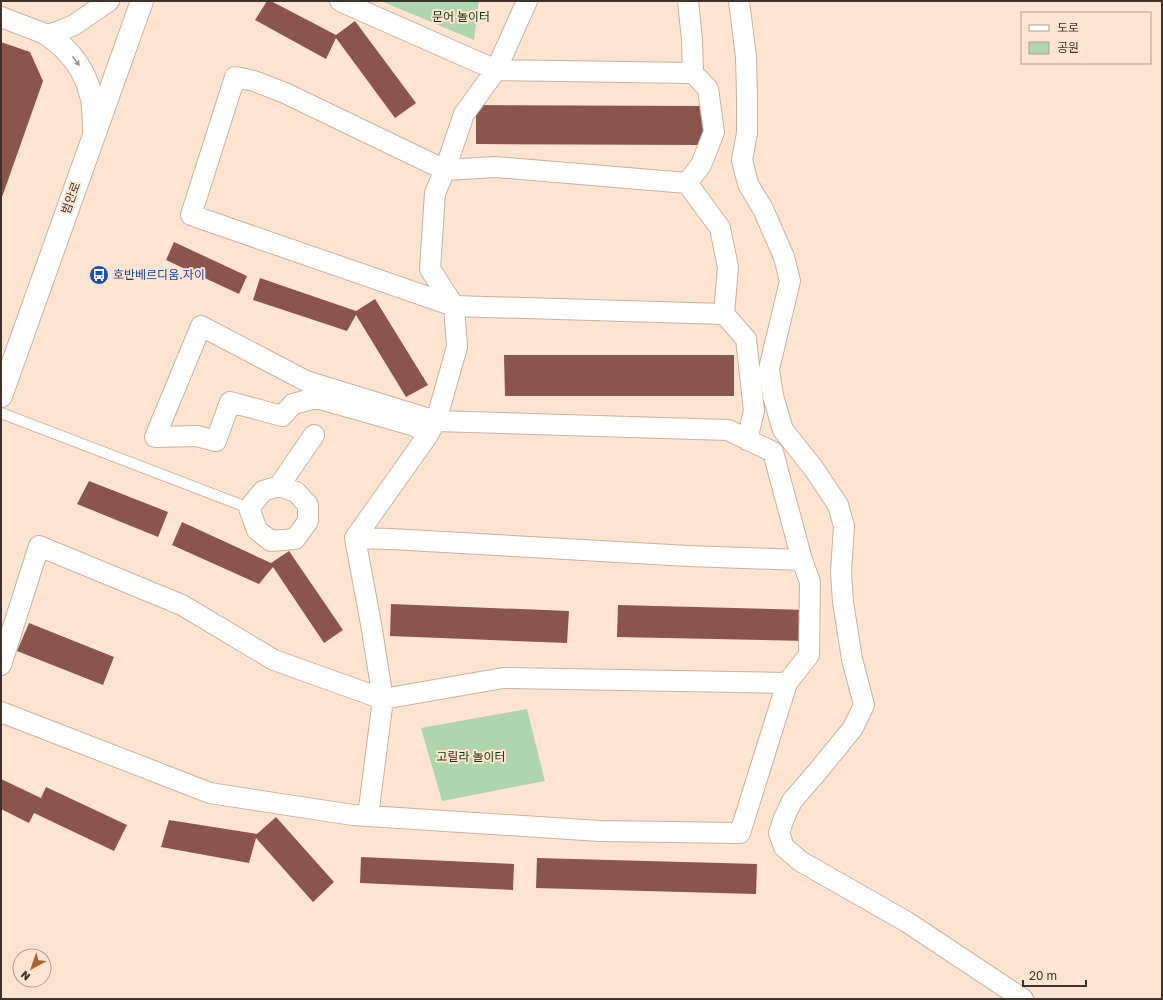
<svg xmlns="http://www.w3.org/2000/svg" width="1163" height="1000" font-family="'Golos Text','Noto Sans KR',sans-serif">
  <rect width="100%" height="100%" fill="#ffe5d1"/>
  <path fill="#aed5ab" d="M381,1H479L474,40Z
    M527,709L545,781L442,801L421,728Z"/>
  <path fill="#8b544d" d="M267,1H271L336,35L355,21L416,103L395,118L336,38L326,59L255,20Z
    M1,42L30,52L43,81L1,200Z
    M476,105L704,106V145L476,144Z
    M174,242L247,276L239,294L166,260Z
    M260,278L356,311L375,299L428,385L406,397L356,315L347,331L253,300Z
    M504,355H734V396H505Z
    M89,481L168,512L158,537L77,504Z
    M182,522L271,563L289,551L343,630L324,643L273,567L259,584L172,545Z
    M391,604L569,611L567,643L390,636Z
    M618,605L808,610V641L617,637Z
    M29,623L114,657L103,685L17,651Z
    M1,779L41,798L46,787L127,825L114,851L34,813L29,823L1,809Z
    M276,817L334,882L313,902L256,838L249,863L161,847L169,820L257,834Z
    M361,857L514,864L513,890L360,883Z
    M537,858L757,864L756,894L536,888Z"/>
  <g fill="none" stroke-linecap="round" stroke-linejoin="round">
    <defs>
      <path id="lane" d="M1,413L249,508"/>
      <path id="street" d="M340,1L496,70L693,73L692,40L688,1
        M739,1L746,57L747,97V133L742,160L748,184L763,209L784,257L790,281L769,369L773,396L783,430L814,469L838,505L844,526L841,572L843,602L852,659L864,705L853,728L818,771L792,801L784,818L779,833L784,847L800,861L907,922L1023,999
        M1,17L48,35L60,31L74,25L109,1
        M687,183L701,165L714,132L708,89L693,73
        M454,306L430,269L435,193L445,170L464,114L496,70L527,1
        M724,314L746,339L754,411L747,440
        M430,431L436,421L457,347L454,306L724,314L728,267L720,228L687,183L495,167L445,170L285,93L254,81L235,77L191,215L454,306
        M279,486L296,492L308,505V521L295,539L271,541L257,530L249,508L263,491Z
        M279,486L314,435
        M355,538L428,435L415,426L316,398L293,404L282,416L230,402L216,441L197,436L155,437L201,326L306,381L436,421L728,430L773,452L802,560L688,556L391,539L355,538L371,624L383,699L368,816
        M1,665L39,546L182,605L274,660L383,699L503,678L787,683L740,833L600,831L353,815L210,793L1,712
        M787,683L809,655L810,582L802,560"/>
      <path id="secondary" d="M1,396L142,1"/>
      <path id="primary" d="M48,35C72,52 85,70 92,99C94,110 94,122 94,133"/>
    </defs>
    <use href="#lane" stroke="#cab19f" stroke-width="12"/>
    <use href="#street" stroke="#cab19f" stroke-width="22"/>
    <use href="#secondary" stroke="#cab19f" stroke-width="24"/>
    <use href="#primary" stroke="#cab19f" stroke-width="24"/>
    <use href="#lane" stroke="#fff" stroke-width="10"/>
    <use href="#street" stroke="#fff" stroke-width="20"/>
    <use href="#secondary" stroke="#fff" stroke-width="22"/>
    <use href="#primary" stroke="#fff" stroke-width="22"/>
  </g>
  <defs><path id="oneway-solid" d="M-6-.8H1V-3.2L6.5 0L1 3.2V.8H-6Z"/></defs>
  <use fill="#9e9895" href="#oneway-solid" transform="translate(76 61) rotate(53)"/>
  <defs>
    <symbol id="bus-disc" viewBox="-11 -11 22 22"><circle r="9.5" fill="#1a4fb4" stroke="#ffe5d1"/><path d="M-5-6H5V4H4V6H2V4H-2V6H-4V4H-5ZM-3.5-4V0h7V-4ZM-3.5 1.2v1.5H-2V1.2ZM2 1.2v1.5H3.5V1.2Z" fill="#fff"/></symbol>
  </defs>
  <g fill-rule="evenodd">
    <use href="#bus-disc" x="88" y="264" width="22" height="22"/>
  </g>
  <g text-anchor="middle" stroke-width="4" stroke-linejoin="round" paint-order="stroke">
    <g font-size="12" fill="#0b370c" stroke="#ffe5d1">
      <text x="461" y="21">문어 놀이터</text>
      <text x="471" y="761">고릴라 놀이터</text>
    </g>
    <g font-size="12" fill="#3c322b" stroke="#ffe5d1">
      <text transform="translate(71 198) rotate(-70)" y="4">범안로</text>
    </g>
    <g font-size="12" fill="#164399" stroke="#ffe5d1" text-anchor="start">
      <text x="113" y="279">호반베르디움.자이</text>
    </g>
  </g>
  <rect width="1163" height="1000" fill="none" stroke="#3c322b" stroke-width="4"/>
  <rect x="1021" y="12" width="130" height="52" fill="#ffe5d1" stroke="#b19d8f"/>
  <rect x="1029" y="25" width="20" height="6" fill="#ffffff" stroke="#b19d8f"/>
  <text x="1057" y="32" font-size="12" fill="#3c322b">도로</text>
  <rect x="1029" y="42" width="20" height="12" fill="#aed5ab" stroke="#b19d8f"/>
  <text x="1057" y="52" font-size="12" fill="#3c322b">공원</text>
  <g transform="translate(32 968) rotate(220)"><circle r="19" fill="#ffe5d1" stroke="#b19d8f"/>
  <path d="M0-3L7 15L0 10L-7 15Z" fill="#a5662d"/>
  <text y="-6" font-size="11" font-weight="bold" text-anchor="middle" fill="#3c322b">N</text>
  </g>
  <path d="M1023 980v6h63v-6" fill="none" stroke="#3c322b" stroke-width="2"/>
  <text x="1029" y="980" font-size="12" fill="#3c322b" stroke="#ffe5d1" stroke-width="3" paint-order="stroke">20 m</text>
</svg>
